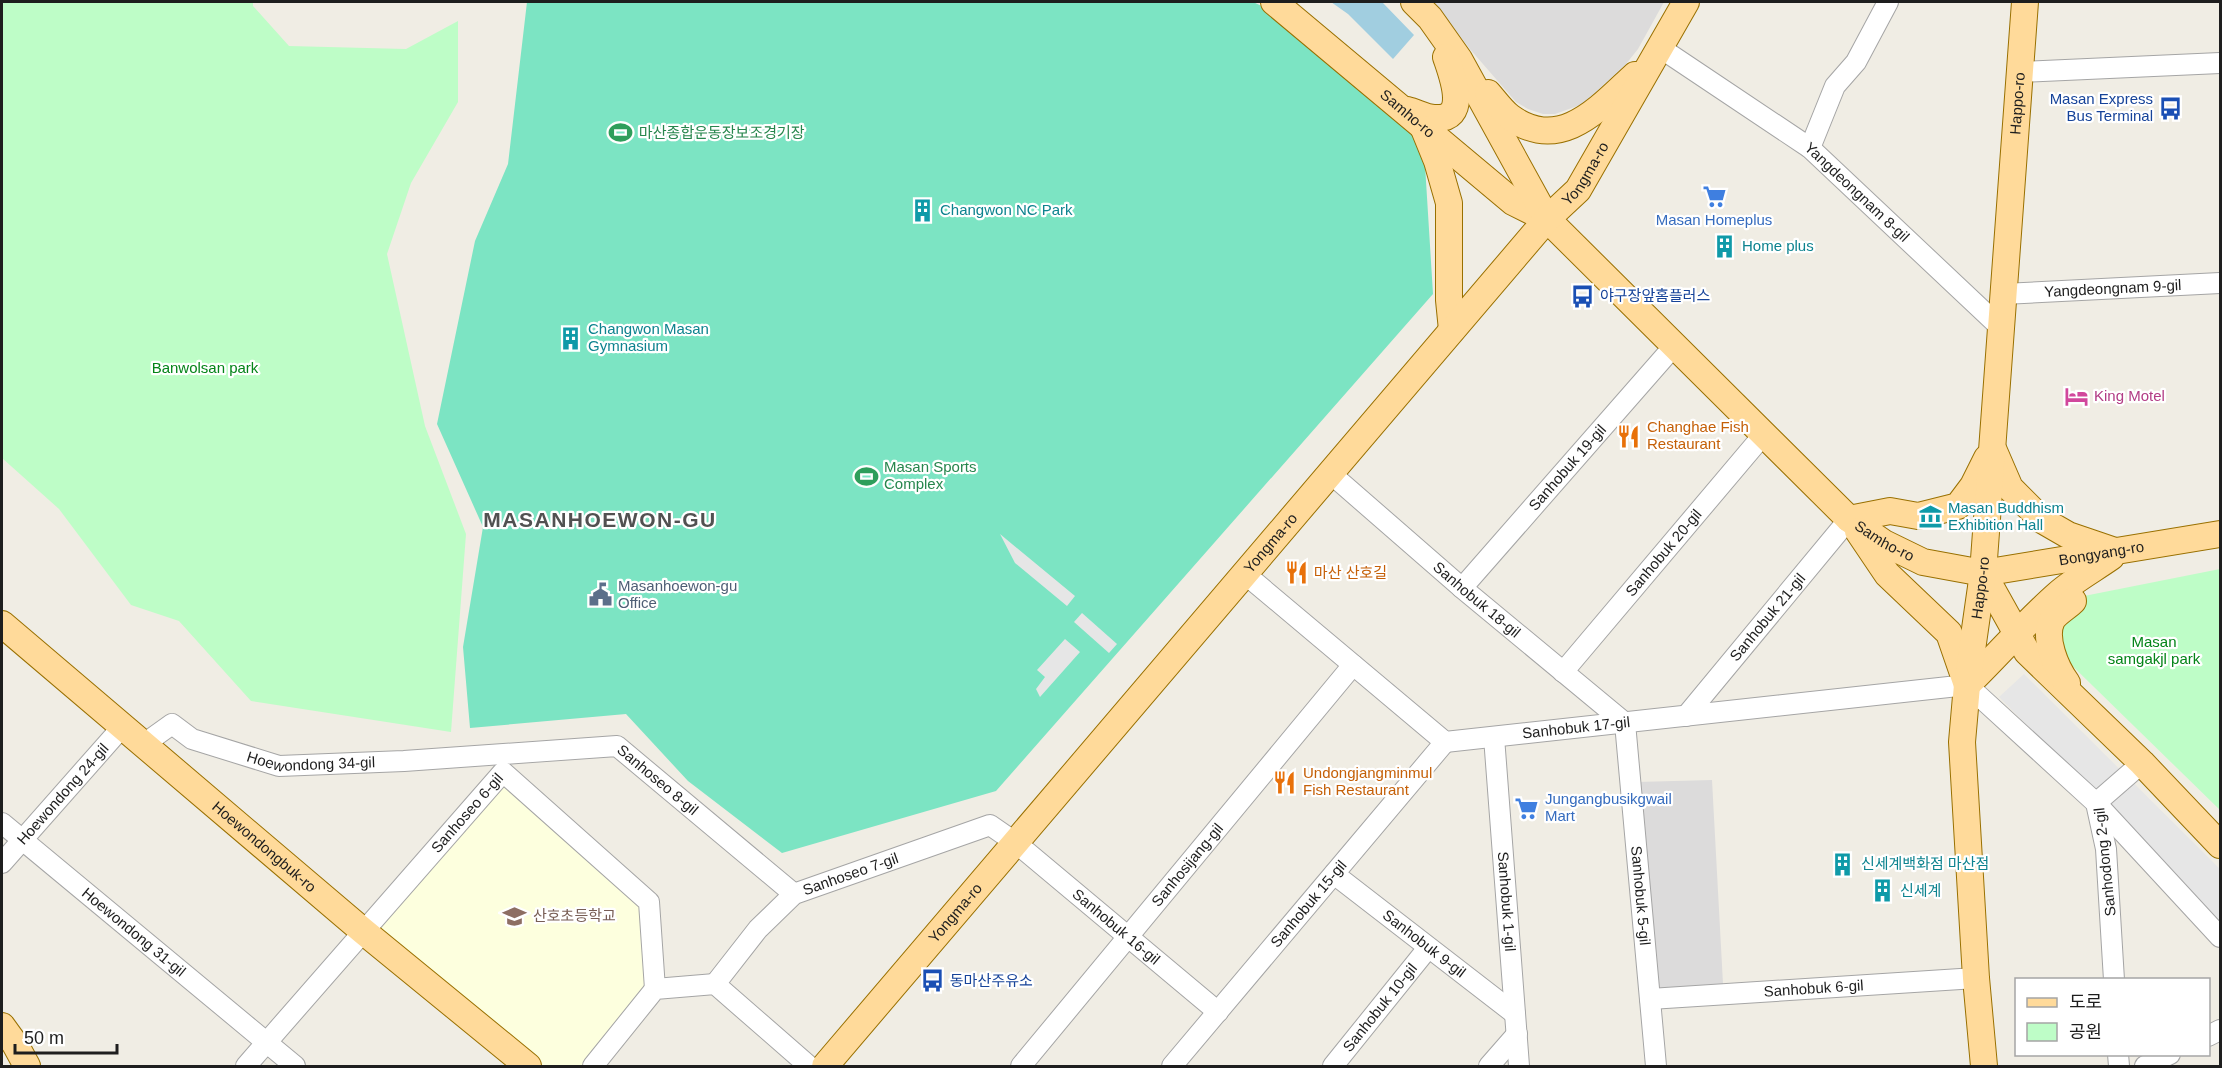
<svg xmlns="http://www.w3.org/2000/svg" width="2222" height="1068" font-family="Arial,'Noto Sans KR',sans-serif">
  <rect width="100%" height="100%" fill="#f0ede4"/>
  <path fill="#dcdbdb" d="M1434,2H1664L1638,49L1626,64L1583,104L1555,114H1543L1528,109L1516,102L1469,48Z
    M1712,780L1723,984L1655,992L1637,782Z"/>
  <path fill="#fdffde" d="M500,784L644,904L647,987L583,1066H537L376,928Z"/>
  <path fill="#befdc7" d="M2,2H253V6L289,46L406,49L458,21V102L411,183L387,254L425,426L466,534L451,732L251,701L179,621L131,605L59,509L2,458Z
    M2220,569V810L2051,645L2079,597Z"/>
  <path fill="#7ce4c3" d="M527,2H1253L1279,14L1421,134L1425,165L1433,294L996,791L782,853L688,781L626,714L470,728L463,647L483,527L437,424L475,241L508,164Z"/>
  <path fill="#e6e6e6" d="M1000,534L1075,596L1067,606L1015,563Z
    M1082,613L1117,644L1109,653L1074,622Z
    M1065,639L1080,652L1040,697L1036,689L1045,677L1037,670Z
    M2024,674L2220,869V921L1999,697Z"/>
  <path fill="#a1cee0" d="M1331,2H1382L1414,35L1393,59L1348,14Z"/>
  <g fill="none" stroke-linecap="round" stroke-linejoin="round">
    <defs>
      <g id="minor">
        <path id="s1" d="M1659,47L1810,148L2000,327"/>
        <path d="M2019,72L2220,63"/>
        <path d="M1810,148L1835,86L1856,62L1888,2"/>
        <path id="s2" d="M2003,294L2220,283"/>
        <path id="s3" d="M1330,473L1462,588L1625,723L1656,1066"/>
        <path id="s4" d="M1245,574L1445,742L1967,685L2096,803L2220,937"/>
        <path id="s5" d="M1462,588L1674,346"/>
        <path id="s6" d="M1563,672L1764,434"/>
        <path id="s7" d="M1686,716L1849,519"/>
        <path id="s8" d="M1494,737L1519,1066"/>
        <path id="s9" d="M144,744L172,724L192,739L279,766L404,761L617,746L794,894"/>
        <path id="s10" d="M2,823L295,1066"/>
        <path id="s11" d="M2,863L123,726"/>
        <path id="s12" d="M1334,874L1515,1014"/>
        <path d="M2114,980L2106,849L2096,803L2142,763"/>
        <path id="s13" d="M715,984L758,929L794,894L990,825L1016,843L1218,1012"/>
        <path id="s14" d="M1650,999L1976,978"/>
        <path d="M2208,1036L2220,1030"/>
        <path d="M2118,1054L2119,1066"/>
        <path id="s15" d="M246,1066L503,772L649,902L655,989"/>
        <path d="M593,1066L655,989L715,984L809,1066"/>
        <path id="s16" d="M1021,1066L1353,665"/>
        <path id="s17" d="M1172,1066L1445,742"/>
        <path id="s18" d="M1333,1066L1428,948"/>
        <path d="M1489,1066L1517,1034"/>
        <path d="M2145,1066L2170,1054"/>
      </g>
      <g id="major">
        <path id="s19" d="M1274,2L1513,202L1547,219"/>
        <path id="s20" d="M1414,2L1430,18L1459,59L1547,219L1849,519L1884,543L1923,562L1983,573L2220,534"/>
        <path d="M1488,93C1495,101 1502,111 1510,117C1561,154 1600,107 1635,75"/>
        <path d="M1407,110C1416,112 1426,118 1435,118C1470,120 1452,75 1446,57"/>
        <path d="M1424,129L1437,161L1449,203V300L1452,330"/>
        <path d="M1994,451L2010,488L2042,520L2068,535L2115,551"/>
        <path d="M1849,519L1890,511L1918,516L1958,506L1973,486L1987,458"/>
        <path d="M1858,531L1887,574L1949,633L1967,685C1998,655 2026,622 2058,594C2074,580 2094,569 2111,557"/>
        <path d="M1983,573L2027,652L2142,763L2220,845"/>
        <path id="s21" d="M2,624L363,931L528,1066"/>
        <path d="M2067,683C2056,668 2043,638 2052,620C2056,613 2067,607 2073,601"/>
        <path d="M2,1026L15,1044L27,1066"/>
        <path id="s22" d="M825,1066L1547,219L1578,190L1686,2"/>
        <path id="s23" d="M1984,1066L1976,978L1962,742L1967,685L1983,573L2025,2"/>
      </g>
    </defs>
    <use href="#minor" stroke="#a5a5a5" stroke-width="22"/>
    <use href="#major" stroke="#997000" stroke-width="28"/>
    <use href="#minor" stroke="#fff" stroke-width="20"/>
    <use href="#major" stroke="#ffda9a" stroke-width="26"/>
  </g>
  <defs>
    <symbol id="bus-bare" viewBox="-9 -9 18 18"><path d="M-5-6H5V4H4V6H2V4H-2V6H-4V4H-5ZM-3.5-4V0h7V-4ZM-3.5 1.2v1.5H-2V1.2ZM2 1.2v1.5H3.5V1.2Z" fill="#1a4fb4" stroke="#fff" stroke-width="2.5" paint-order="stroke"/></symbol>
    <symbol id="stadium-bare" viewBox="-9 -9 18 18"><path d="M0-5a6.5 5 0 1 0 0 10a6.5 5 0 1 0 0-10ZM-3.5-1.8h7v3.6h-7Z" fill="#2e9e5b" stroke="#fff" stroke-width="2.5" paint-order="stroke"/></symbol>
    <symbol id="supermarket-bare" viewBox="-9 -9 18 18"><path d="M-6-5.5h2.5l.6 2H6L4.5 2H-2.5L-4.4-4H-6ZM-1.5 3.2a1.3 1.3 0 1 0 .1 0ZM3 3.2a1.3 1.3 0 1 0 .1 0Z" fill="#3f7fe0" stroke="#fff" stroke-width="2.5" paint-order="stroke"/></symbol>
    <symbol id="building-bare" viewBox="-9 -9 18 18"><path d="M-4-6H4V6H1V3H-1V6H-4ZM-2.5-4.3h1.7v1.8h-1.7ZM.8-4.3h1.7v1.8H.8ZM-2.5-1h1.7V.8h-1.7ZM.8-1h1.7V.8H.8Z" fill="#0f9aa8" stroke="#fff" stroke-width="2.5" paint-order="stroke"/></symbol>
    <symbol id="hotel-bare" viewBox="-9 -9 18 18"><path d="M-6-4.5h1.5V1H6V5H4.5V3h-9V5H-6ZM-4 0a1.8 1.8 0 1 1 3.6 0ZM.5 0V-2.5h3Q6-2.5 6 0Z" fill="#d1479c" stroke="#fff" stroke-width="2.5" paint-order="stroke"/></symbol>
    <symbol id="restaurant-bare" viewBox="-9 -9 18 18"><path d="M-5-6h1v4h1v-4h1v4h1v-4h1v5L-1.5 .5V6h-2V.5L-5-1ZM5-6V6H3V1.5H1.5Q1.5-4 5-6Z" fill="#e8710a" stroke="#fff" stroke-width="2.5" paint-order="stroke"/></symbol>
    <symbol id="museum-bare" viewBox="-9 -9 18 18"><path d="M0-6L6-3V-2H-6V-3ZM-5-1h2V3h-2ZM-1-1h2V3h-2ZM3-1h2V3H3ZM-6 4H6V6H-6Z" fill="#0f9aa8" stroke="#fff" stroke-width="2.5" paint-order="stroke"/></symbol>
    <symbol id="civic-bare" viewBox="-9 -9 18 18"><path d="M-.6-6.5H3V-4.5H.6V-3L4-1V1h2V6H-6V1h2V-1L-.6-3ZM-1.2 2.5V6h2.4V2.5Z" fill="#5c6f8a" stroke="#fff" stroke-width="2.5" paint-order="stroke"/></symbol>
    <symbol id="school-bare" viewBox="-9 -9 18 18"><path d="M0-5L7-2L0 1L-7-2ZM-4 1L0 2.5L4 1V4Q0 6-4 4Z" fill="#8d6e63" stroke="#fff" stroke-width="2.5" paint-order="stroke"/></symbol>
  </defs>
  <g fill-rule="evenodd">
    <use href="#bus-bare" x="2154" y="92" width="33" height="33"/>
    <use href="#stadium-bare" x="604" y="116" width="33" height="33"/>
    <use href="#supermarket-bare" x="1698" y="180" width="33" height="33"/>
    <use href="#building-bare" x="906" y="194" width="33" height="33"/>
    <use href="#building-bare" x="1708" y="230" width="33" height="33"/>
    <use href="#bus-bare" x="1566" y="280" width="33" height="33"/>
    <use href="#building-bare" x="554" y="322" width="33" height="33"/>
    <use href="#hotel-bare" x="2060" y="380" width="33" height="33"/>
    <use href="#restaurant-bare" x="1612" y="420" width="33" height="33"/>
    <use href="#stadium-bare" x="850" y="460" width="33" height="33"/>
    <use href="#museum-bare" x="1914" y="500" width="33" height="33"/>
    <use href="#restaurant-bare" x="1280" y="556" width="33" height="33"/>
    <use href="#civic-bare" x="584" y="578" width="33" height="33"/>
    <use href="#restaurant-bare" x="1268" y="766" width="33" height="33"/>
    <use href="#supermarket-bare" x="1510" y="792" width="33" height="33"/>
    <use href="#building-bare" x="1826" y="848" width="33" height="33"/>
    <use href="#building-bare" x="1866" y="874" width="33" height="33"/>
    <use href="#school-bare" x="498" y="900" width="33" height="33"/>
    <use href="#bus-bare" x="916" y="964" width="33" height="33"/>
  </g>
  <g text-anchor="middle" stroke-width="4.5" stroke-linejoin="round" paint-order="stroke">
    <g font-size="15" fill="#164399" stroke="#fff" text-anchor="start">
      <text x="2153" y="104" text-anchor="end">Masan Express<tspan x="2153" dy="17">Bus Terminal</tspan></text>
      <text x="1600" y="301">야구장앞홈플러스</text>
      <text x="950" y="986">동마산주유소</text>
    </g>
    <g font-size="15" fill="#1e1e1e" stroke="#fff">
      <text dy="5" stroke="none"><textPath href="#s23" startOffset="966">Happo-ro</textPath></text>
      <text dy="5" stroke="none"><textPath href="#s19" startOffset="174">Samho-ro</textPath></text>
      <text dy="5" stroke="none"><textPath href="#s22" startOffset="1173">Yongma-ro</textPath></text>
      <text dy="5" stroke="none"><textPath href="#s1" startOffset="246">Yangdeongnam 8-gil</textPath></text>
      <text dy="5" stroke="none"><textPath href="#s2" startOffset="110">Yangdeongnam 9-gil</textPath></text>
      <text dy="5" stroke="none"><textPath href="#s5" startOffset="160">Sanhobuk 19-gil</textPath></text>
      <text dy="5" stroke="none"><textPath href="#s20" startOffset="723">Samho-ro</textPath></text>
      <text dy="5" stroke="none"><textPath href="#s22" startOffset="687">Yongma-ro</textPath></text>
      <text dy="5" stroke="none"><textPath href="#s6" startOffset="156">Sanhobuk 20-gil</textPath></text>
      <text dy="5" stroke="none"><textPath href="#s20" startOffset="948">Bongyang-ro</textPath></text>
      <text dy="5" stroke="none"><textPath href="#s23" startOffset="480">Happo-ro</textPath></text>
      <text dy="5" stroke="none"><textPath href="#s3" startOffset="194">Sanhobuk 18-gil</textPath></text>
      <text dy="5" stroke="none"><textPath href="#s7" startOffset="128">Sanhobuk 21-gil</textPath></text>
      <text dy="5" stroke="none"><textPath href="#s4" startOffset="393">Sanhobuk 17-gil</textPath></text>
      <text dy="5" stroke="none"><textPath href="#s9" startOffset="182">Hoewondong 34-gil</textPath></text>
      <text dy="5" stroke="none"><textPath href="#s9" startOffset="542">Sanhoseo 8-gil</textPath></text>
      <text dy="5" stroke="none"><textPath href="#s11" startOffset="92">Hoewondong 24-gil</textPath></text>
      <text dy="5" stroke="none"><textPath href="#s15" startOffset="336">Sanhoseo 6-gil</textPath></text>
      <text dy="5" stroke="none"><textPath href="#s21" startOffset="344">Hoewondongbuk-ro</textPath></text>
      <text transform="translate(2105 862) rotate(-96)" y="5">Sanhodong 2-gil</text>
      <text dy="5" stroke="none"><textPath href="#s16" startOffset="261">Sanhosijang-gil</textPath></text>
      <text dy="5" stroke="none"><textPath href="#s13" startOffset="180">Sanhoseo 7-gil</textPath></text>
      <text dy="5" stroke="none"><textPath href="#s3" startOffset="560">Sanhobuk 5-gil</textPath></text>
      <text dy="5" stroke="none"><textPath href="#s8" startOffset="165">Sanhobuk 1-gil</textPath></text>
      <text dy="5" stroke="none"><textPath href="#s17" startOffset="212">Sanhobuk 15-gil</textPath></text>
      <text dy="5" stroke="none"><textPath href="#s22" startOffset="201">Yongma-ro</textPath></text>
      <text dy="5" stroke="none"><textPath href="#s13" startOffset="490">Sanhobuk 16-gil</textPath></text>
      <text dy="5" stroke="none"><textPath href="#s10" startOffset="171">Hoewondong 31-gil</textPath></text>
      <text dy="5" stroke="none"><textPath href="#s12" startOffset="114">Sanhobuk 9-gil</textPath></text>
      <text dy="5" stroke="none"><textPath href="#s14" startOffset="164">Sanhobuk 6-gil</textPath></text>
      <text dy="5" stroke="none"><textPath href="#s18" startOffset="75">Sanhobuk 10-gil</textPath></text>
    </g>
    <g font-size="15" fill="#27864d" stroke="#fff" text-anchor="start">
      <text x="639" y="138">마산종합운동장보조경기장</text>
      <text x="884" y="472">Masan Sports<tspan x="884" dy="17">Complex</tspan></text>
    </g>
    <g font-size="15" fill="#0d838f" stroke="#fff" text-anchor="start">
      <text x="940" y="215">Changwon NC Park</text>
      <text x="1742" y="251">Home plus</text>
      <text x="588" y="334">Changwon Masan<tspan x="588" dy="17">Gymnasium</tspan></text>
      <text x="1948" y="513">Masan Buddhism<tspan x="1948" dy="17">Exhibition Hall</tspan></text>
      <text x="1861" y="869">신세계백화점 마산점</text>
      <text x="1900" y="896">신세계</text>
    </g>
    <g font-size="15" fill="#366cbe" stroke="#fff">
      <text x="1714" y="225">Masan Homeplus</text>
      <text x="1545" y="804" text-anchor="start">Jungangbusikgwail<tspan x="1545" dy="17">Mart</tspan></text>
    </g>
    <g font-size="15" fill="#048418" stroke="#fff">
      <text x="205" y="373">Banwolsan park</text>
      <text x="2154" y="647">Masan<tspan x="2154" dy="17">samgakjl park</tspan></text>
    </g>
    <g font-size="15" fill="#b23c85" stroke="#fff" text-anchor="start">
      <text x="2094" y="401">King Motel</text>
    </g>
    <g font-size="15" fill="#c56008" stroke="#fff" text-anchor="start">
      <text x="1647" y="432">Changhae Fish<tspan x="1647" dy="17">Restaurant</tspan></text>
      <text x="1314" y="578">마산 산호길</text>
      <text x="1303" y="778">Undongjangminmul<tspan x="1303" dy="17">Fish Restaurant</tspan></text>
    </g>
    <g font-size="15" fill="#4e5e75" stroke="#fff" text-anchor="start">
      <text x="618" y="591">Masanhoewon-gu<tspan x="618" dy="17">Office</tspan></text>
    </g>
    <g font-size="15" fill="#785e54" stroke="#fff" text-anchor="start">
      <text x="533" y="921">산호초등학교</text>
    </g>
    <g font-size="21" font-weight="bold" letter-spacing="1.5" fill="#515151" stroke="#fff">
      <text x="600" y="527">MASANHOEWON-GU</text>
    </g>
  </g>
  <rect width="2222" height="1068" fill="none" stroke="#1e1e1e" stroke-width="6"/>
  <rect x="2015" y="978" width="195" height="78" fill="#ffffff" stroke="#a5a5a5" stroke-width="1.5"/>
  <rect x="2027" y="998" width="30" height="9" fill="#ffda9a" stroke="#a5a5a5" stroke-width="1.5"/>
  <text x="2069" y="1008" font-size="18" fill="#1e1e1e">도로</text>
  <rect x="2027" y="1023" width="30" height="18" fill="#befdc7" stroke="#a5a5a5" stroke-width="1.5"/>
  <text x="2069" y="1038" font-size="18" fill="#1e1e1e">공원</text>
  <path d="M15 1044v9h102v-9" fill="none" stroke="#1e1e1e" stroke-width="3"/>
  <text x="24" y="1044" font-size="18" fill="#1e1e1e" stroke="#ffffff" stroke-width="4.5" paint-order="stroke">50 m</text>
</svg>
